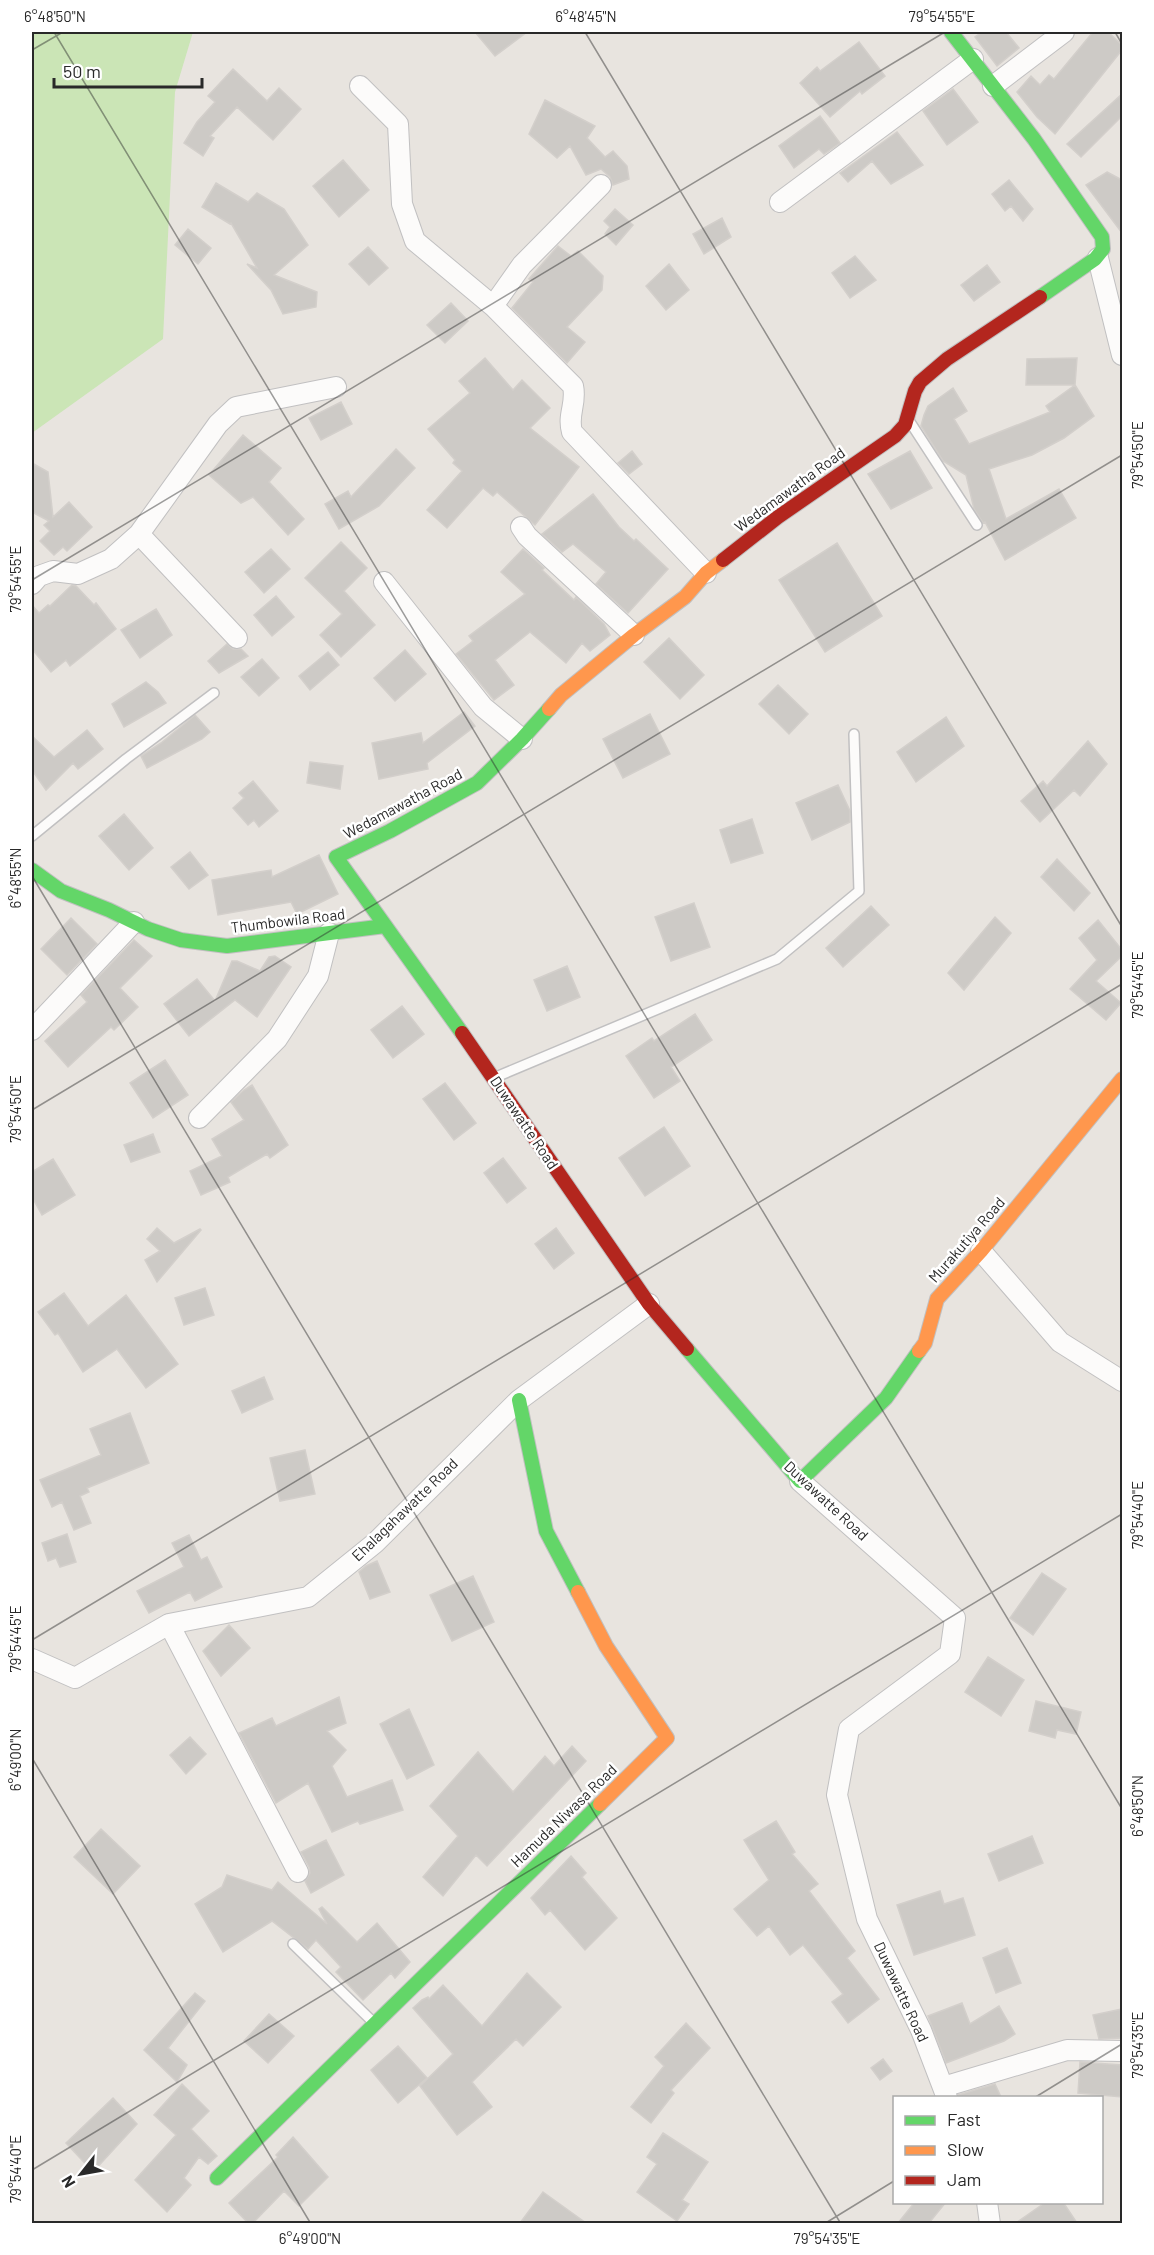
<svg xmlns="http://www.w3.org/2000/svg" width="1154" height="2255" font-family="Barlow,sans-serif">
  <rect width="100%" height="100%" fill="#e8e4df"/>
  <path fill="#cbe5b6" d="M32,32H193L175,92L163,339L32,433Z"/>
  <path fill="#cdcac6" stroke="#d3cfcb" stroke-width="1.5" d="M475,32H527L495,56Z
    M982,32H1006L1019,48L997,66L975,37Z
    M1093,32H1108L1122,45V50L1055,134L1037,117L1017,92L1031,76L1040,85L1049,75L1054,79Z
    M859,42L885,76L862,94L860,91L830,117L800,83L817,67L820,71Z
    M233,69L267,101L279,88L301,109L273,140L237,107L210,136L214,138L203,156L184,143L197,122L215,102L208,96Z
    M953,89L978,122L947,145L923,111Z
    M1122,94V116L1081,157L1067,144Z
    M545,100L595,126L587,138L605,157L613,151L627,166L629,179L613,185L610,177L601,169L586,175L570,146L557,158L529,134Z
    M820,116L840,143L824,154L819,149L794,168L779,146Z
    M897,132L923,165L891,184L872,161L848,182L840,173Z
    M343,160L369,190L339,217L313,186Z
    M1107,172L1122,180V233L1086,185Z
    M1009,180L1033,209L1023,221L1011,206L1005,211L992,194Z
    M216,183L248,202L257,193L284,209L308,245L274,275L317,292L316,307L283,314L271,290L247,264L257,268L231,223L230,224L202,207Z
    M615,209L633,225L616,245L605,234L610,227L604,221Z
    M722,218L731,237L704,254L693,234Z
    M188,229L211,248L198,264L175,245Z
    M558,246L571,256L578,251L603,276L602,290L567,327L585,342L567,363L512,308L533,282L529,279Z
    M368,247L388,268L369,285L349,264Z
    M855,256L876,280L850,298L832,273Z
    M669,264L689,290L666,310L646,286Z
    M987,265L1000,282L974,301L961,285Z
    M451,303L468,321L445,343L427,325Z
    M485,358L513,390L522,380L550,408L530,428L579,467L535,525L497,492L493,496L483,488L447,528L427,510L462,471L453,463L455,460L428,429L470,393L459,381Z
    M1077,358L1075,385H1026L1027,359Z
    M1075,385L1094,416L1064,438L1032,455L989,469L1006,519L1059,489L1076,518L1005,560L985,522L983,523L974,509L966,475L943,461L921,426L924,415L928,406L953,388L967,411L954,419L969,444L1050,412L1046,406Z
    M341,402L352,424L321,440L309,418Z
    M243,435L281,468L269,482L304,519L288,535L253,497L241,503L209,475Z
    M396,449L415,468L379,506L339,529L325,504L348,491L351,497Z
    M632,451L642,464L629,474L618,463Z
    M910,451L932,488L891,509L868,474Z
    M32,463L48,472L53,517L69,502L92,527L67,551L63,547L54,555L40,541L50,531L44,525L49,521L32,512Z
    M593,494L619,527L634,541L636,539L668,569L628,613L596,584L606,572L573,544L562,552L542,534Z
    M341,542L367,568L344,591L375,625L341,657L320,635L342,614L305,578Z
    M837,543L882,616L825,652L779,580Z
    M271,549L290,569L264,593L245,572Z
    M523,549L544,568L542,570L574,600L576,597L604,624L610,635L590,651L582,643L566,663L530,632L495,660L514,685L494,700L456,654L473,641L469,636L525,594L501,572Z
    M72,585L76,586L94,605L96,603L116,629L70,666L66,660L51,672L32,649V605L39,613L48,605L50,606Z
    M276,596L294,617L272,636L254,615Z
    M156,609L172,635L140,658L121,630Z
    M669,638L704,675L680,699L644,662Z
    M227,644L233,649H241L248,656L219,673L208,661Z
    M405,650L426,674L395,701L374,678Z
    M328,652L339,665L310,690L299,676Z
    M262,659L279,678L259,696L241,677Z
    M146,682L158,692L166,703L124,727L112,704Z
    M778,685L808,714L789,734L759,704Z
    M464,712L475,726L427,763L428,769L379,779L372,743L421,733L423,743Z
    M650,714L670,754L623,778L603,739Z
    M195,715L210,732L202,739L147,768L141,756L161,743Z
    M946,717L964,746L916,782L897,752Z
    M87,730L103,749L78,769L73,763L46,790L32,770V736L54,757Z
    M1088,741L1107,764L1080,796L1074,790L1040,822L1021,801L1043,781L1047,786Z
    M310,762L343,766L340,789L307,783Z
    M253,781L278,811L259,827L254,820L248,825L233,808L244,798L239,793Z
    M838,785L850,811V822L812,840L796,803Z
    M124,814L153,848L129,870L99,836Z
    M752,819L763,853L731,863L720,830Z
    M190,852L208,875L189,889L171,867Z
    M319,855L338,894L297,914L291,902L218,915L212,880L271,870L272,877Z
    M1057,859L1090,893L1074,911L1041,877Z
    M694,903L710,947L671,961L655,917Z
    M871,906L889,925L843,967L826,948Z
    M995,917L1011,933L964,990L948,973Z
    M71,918L97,944L67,975L41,949Z
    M1098,920L1122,950V956L1096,981L1121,1003L1106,1020L1070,989L1097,960L1079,938Z
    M134,940L152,956L120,988L138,1007L114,1030L111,1027L68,1067L45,1041L87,1002L81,995Z
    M275,956L291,967L257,1017L235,1000L189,1036L164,1004L197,979L215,1001L232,961H237L260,971L269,957Z
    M567,966L580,997L547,1011L534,980Z
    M402,1006L424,1034L393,1058L371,1030Z
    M695,1014L712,1040L671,1067L680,1081L654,1098L626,1056L652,1038L654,1041Z
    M165,1060L188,1095L153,1118L130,1083Z
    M445,1083L476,1123L454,1140L423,1099Z
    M252,1085L288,1145L270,1158L267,1154L228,1177L230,1182L201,1195L190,1171L222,1156L212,1139L244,1120L231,1102L244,1090Z
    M664,1127L690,1166L645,1196L619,1158Z
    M153,1134L160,1152L131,1162L124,1145Z
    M503,1158L526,1188L507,1203L484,1173Z
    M53,1159L75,1195L42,1215L32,1197V1172Z
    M157,1228L174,1243L200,1229L201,1230L157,1282L145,1260L160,1251L147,1239Z
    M556,1228L574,1253L554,1269L535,1244Z
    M205,1288L214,1315L184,1325L175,1298Z
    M64,1293L88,1326L126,1295L178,1364L146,1388L117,1349L83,1372L58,1333L55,1335L38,1312Z
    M264,1377L273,1399L242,1413L232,1391Z
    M130,1413L149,1463L87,1488L89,1492L80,1496L91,1523L74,1530L62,1502L52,1507L40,1480L101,1455L90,1429Z
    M305,1450L315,1494L280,1501L270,1458Z
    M67,1534L76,1562L60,1567L56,1558L48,1561L42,1543Z
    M189,1535L201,1560L207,1557L222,1587L195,1601L190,1592L149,1613L137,1591L184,1567L172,1543Z
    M377,1561L390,1592L370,1599L359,1572L366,1566Z
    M1042,1573L1066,1589L1033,1635L1010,1618Z
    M473,1576L494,1622L452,1641L430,1595Z
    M229,1625L250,1648L221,1676L203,1651Z
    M988,1657L1024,1680L1001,1716L965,1692Z
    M339,1697L346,1723L327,1731L346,1750L332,1766L347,1797L392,1780L403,1810L360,1824L358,1821L332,1832L308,1783L276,1803L239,1733L272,1718L276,1726Z
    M1036,1701L1081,1712L1076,1734L1057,1730L1055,1738L1029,1731Z
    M409,1709L434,1765L407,1779L380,1724Z
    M190,1737L206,1754L186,1774L170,1755Z
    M572,1746L586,1761L487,1866L476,1855L443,1896L423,1877L458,1836L430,1806L478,1752L513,1792L545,1756L554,1766Z
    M776,1821L795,1852L792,1854L818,1884L809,1891L855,1951L847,1958L879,1999L848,2023L832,2002L843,1994L803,1945L790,1955L769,1926L757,1936L734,1909L769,1880L744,1840Z
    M101,1829L140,1866L113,1894L74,1857Z
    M1032,1836L1043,1863L999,1881L988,1854Z
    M326,1840L344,1875L311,1893L305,1881L310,1873L309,1867L301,1852Z
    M571,1856L586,1873L582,1877L617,1918L585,1950L550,1910L545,1915L531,1898Z
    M227,1875L272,1890L278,1882L327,1924L319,1909L322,1907L357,1942L377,1923L410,1962L395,1978L391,1973L363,2000L336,1972L341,1967L316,1940L308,1949L272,1921L223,1952L195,1904L222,1887Z
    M940,1891L944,1904L963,1898L975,1935L914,1955L897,1905Z
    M1007,1948L1021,1983L996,1993L983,1958Z
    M527,1973L561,2007L523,2046L516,2039L472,2082L492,2107L457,2135L420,2086L453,2054L413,2008L422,2000L428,1997L429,1999L443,1985L482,2026Z
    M195,1993L205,2001L168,2048L187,2065L177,2082L144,2050Z
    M962,2003L970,2024L999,2006L1015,2034L1004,2041L946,2063L928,2016Z
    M1122,2009V2038L1099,2039L1093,2015Z
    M269,2014L294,2036L268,2063L244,2041Z
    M686,2023L710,2048L671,2090L674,2093L651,2123L631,2107L664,2066L655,2057Z
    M398,2046L427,2078L398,2103L371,2070Z
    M883,2059L892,2071L880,2080L871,2068Z
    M1080,2062L1122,2065V2097L1078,2093Z
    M182,2084L209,2111L191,2129L217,2156L208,2164L199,2157L184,2178L191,2185L167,2212L135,2180L176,2135L154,2115Z
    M995,2084L1001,2097H959L958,2095Z
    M113,2098L137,2124L93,2172L66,2143Z
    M663,2133L708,2162L682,2200L689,2204L677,2221L637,2192L657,2164L647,2157Z
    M293,2137L328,2177L299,2206L284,2191L253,2223H248L229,2203L278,2157L276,2155Z
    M543,2192L586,2223H520Z
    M915,2202H946L929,2223H898Z
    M1046,2202H1063L1077,2223H1016Z"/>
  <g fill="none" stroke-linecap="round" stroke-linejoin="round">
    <defs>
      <path id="lane" d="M910,422L977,525
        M32,836L126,759L214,693
        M496,1077L777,959L859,891L854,734
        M293,1944L373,2022"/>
      <path id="street" d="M360,86L398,124L402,204L415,241L493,306L573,386C577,404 567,414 572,432L706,573
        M993,86L1064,32
        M780,202L973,59
        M1098,258L1122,355
        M493,306L522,265L601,185
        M521,527L527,536L634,635
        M139,534L237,638
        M384,582L483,707L522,739
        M32,584L39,576L53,571L78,574L111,559L139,534L218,424L236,407L336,387
        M32,1030L134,922
        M199,1118L277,1039L318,976L329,933
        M981,1251L1060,1342L1122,1381
        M800,1481L955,1618L950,1654L849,1729L837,1795L867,1919L921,2030L947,2098
        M169,1624L298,1872
        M32,1659L75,1678L169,1624L308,1597L375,1543L519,1400L649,1304
        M943,2087L1067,2050L1122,2051
        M987,2202L990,2224"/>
      <path id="fast" d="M951,32L1034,139L1102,237L1103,249L1095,259L1040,297
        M32,870L61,891L109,910L148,929L181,940L227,946L385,926
        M462,1033L336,857L390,831L477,783L522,739L549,709
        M687,1349L800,1481L886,1398L919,1351
        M519,1400L546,1531L578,1592
        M217,2178L600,1804"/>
      <path id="slow" d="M549,709L561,695L634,635L685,597L706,573L723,560
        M919,1351L925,1343L937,1299L981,1251L1122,1079
        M578,1592L606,1646L667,1738L600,1804"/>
      <path id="jam" d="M723,560L778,517L895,436L905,425L915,391L920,382L947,359L1040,297
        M462,1033L649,1304L687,1349"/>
    </defs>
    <use href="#lane" stroke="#c1c0c1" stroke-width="12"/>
    <use href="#street" stroke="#c1c0c1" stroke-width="22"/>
    <use href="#fast" stroke="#c1c0c1" stroke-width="16"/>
    <use href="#slow" stroke="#c1c0c1" stroke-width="16"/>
    <use href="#jam" stroke="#c1c0c1" stroke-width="16"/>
    <use href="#lane" stroke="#fcfbfa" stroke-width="9"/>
    <use href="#street" stroke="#fcfbfa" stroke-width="20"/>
    <use href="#fast" stroke="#63d668" stroke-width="14"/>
    <use href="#slow" stroke="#ff974d" stroke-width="14"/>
    <use href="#jam" stroke="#b3261e" stroke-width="14"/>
  </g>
  <path fill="none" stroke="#292929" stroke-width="1.5" stroke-opacity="0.45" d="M54,32L1122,1809M585,32L1122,927M1115,32L1122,44M32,50L63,32M32,580L945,32M32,876L841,2224M32,1110L1122,455M32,1640L1122,984M32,1758L311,2224M1034,2098L1122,2044M32,2170L1122,1514M824,2224L894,2181"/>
  <g text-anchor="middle" stroke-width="5" stroke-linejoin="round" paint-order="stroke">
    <g font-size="15" fill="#292929" stroke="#fff">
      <text transform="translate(790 490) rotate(-36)" y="5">Wedamawatha Road</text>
      <text transform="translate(403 804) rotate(-28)" y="5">Wedamawatha Road</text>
      <text transform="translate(288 921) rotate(-7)" y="5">Thumbowila Road</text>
      <text transform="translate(524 1123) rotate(56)" y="5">Duwawatte Road</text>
      <text transform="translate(967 1240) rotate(-49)" y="5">Murakutiya Road</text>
      <text transform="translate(826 1501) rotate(43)" y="5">Duwawatte Road</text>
      <text transform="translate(405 1510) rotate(-44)" y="5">Ehalagahawatte Road</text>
      <text transform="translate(564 1816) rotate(-44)" y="5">Hamuda Niwasa Road</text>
      <text transform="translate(901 1992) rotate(65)" y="5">Duwawatte Road</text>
    </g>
  </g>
  <rect width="1154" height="2255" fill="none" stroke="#ffffff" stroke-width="66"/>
  <rect x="893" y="2096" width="210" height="108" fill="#ffffff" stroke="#a9a9a9" stroke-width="1.5"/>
  <rect x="905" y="2116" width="30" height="9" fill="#63d668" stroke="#a9a9a9" stroke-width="1.5"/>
  <text x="947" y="2126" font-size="18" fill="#292929">Fast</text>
  <rect x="905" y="2146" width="30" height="9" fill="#ff974d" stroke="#a9a9a9" stroke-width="1.5"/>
  <text x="947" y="2156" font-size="18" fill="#292929">Slow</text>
  <rect x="905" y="2176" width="30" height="9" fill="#b3261e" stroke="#a9a9a9" stroke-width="1.5"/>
  <text x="947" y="2186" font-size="18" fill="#292929">Jam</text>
  <g transform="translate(81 2174) rotate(239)" stroke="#ffffff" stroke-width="4.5" paint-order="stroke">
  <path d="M0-4.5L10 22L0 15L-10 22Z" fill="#292929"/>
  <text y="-9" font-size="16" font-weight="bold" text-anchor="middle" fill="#292929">N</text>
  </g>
  <path d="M54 78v9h148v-9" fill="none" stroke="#292929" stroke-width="3"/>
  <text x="63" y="78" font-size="18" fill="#292929" stroke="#ffffff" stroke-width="4.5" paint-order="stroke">50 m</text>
  <rect x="33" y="33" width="1088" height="2189" fill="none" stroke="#292929" stroke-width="2"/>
  <g font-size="15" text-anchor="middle" fill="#292929">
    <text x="55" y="22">6°48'50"N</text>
    <text x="586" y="22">6°48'45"N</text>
    <text x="942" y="22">79°54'55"E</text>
    <text transform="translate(1138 455) rotate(-90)" y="5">79°54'50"E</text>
    <text transform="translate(16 579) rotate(-90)" y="5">79°54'55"E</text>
    <text transform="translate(16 878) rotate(-90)" y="5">6°48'55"N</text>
    <text transform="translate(1138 985) rotate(-90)" y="5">79°54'45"E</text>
    <text transform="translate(16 1109) rotate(-90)" y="5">79°54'50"E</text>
    <text transform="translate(1138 1515) rotate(-90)" y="5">79°54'40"E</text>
    <text transform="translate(16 1639) rotate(-90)" y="5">79°54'45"E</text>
    <text transform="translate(16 1760) rotate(-90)" y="5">6°49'00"N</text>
    <text transform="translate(1138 1806) rotate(-90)" y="5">6°48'50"N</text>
    <text transform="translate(1138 2045) rotate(-90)" y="5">79°54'35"E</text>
    <text transform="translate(16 2169) rotate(-90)" y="5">79°54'40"E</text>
    <text x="310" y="2244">6°49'00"N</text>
    <text x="827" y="2244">79°54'35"E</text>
  </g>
</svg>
